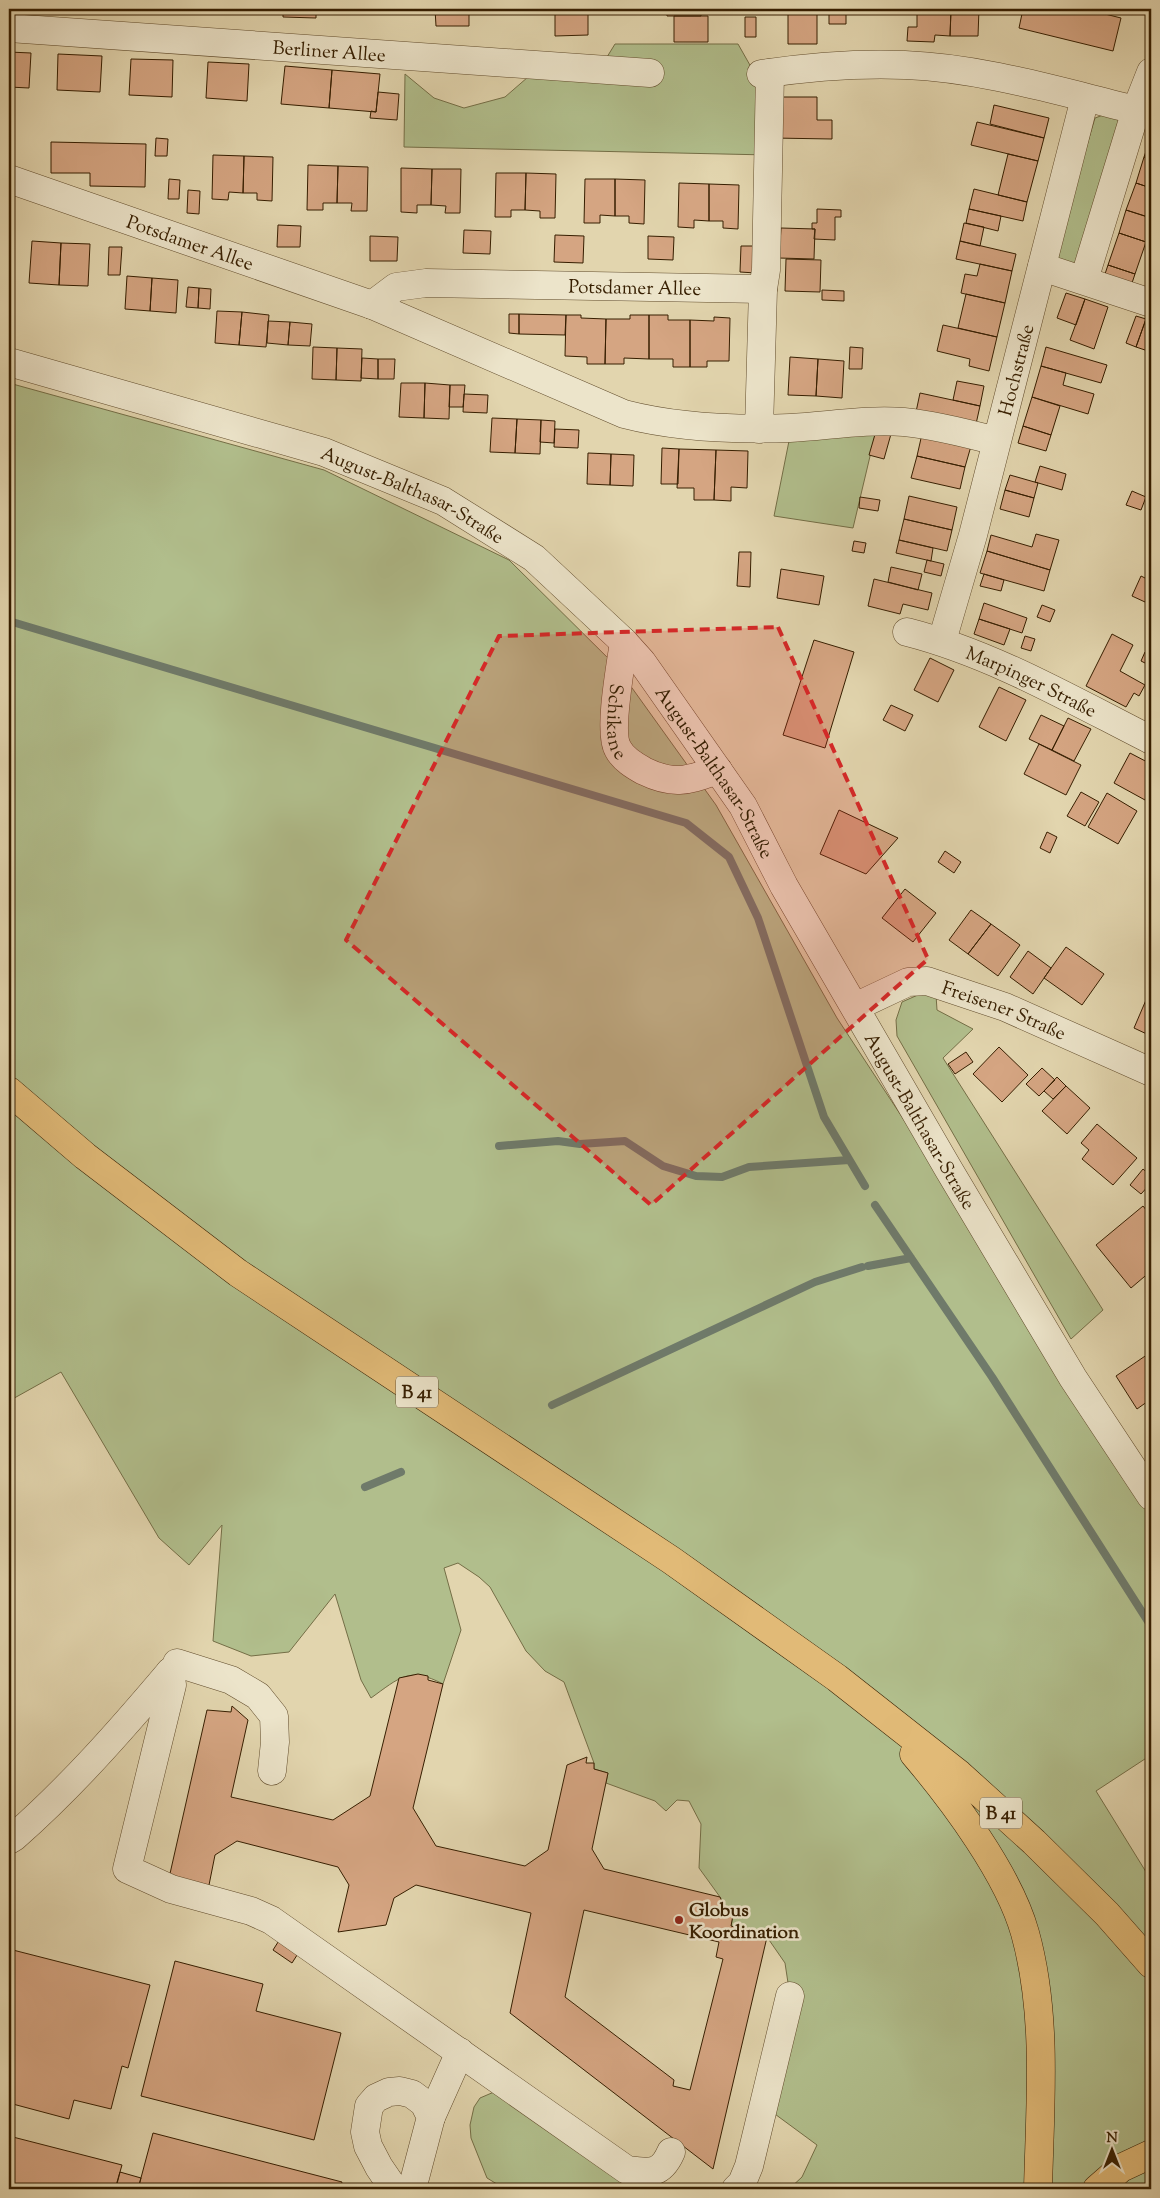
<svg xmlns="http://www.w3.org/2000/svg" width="1160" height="2198" font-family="'Sorts Mill Goudy',serif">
  <rect width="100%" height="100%" fill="#e2d5ae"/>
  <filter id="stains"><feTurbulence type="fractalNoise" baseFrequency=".004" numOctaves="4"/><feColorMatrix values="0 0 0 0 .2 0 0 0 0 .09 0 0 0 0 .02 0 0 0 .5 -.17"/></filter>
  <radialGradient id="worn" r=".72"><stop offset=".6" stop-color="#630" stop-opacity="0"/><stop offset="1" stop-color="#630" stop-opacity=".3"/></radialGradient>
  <path fill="#b1be8c" stroke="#746e46" d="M615,44H738L755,74L768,155L404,147L405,74L434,98L464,108L505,97L528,77L599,70Z
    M1106,114L1117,117L1123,124L1076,262L1066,265L1058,261L1062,229L1095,118Z
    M9,383L324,470L509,560L617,667L716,805L837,1018L1151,1496V1755L1096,1791L1151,1880V2189H789L802,2177L817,2145L764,2106L790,1996L785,1963L767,1937L731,1926L733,1915L727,1913L720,1897L699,1868L701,1824L689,1801L677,1800L666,1811L655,1801L606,1783L608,1773L594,1769V1763L564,1682L545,1671L526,1651L490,1587L479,1577L458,1563L444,1568L461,1630L443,1684C409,1666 399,1678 371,1698L361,1680L335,1594L289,1652L251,1656L213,1641L222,1525L189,1565L159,1538L61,1372L9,1401Z
    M876,431L853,528L774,516L789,441Z
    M920,994L936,995L937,1010L973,1029L943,1058L1103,1310L1071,1339L897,1036L896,1020L902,1002Z
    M494,2092L634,2189H505L487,2178L471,2138L470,2125L474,2107L480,2098Z"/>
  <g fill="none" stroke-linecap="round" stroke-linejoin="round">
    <path stroke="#6f7a6a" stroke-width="8" d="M9,621L686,823L729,857L758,918L824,1117L865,1186
      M499,1146L558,1141L580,1144L625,1141L663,1166L696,1176L722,1177L749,1167L849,1160
      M875,1205L992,1377L1151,1626
      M868,1266L911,1258
      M552,1405L815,1282L862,1267
      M365,1487L401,1472"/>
  </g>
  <path fill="#d5a582" stroke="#361e00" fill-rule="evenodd" d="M283,9H316V18L283,17Z
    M435,9H469V26H436Z
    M555,9H588V35L555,36Z
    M667,9H701V16H667Z
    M777,9H846V24H829V12H817V44H788V11H777Z
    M951,9H979L978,36H950Z
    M1023,9H1085L1121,18L1113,51L1019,28Z
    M917,10L951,11L950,36L935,35L934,42L907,41L908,27H917Z
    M674,16H708V42H674Z
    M745,17H756V37H745Z
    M9,52L31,53L29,88L9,87Z
    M58,54L102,56L100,92L57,90Z
    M131,59L173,60L172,97L129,95Z
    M208,62L249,64L247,101L206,98Z
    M285,66L332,70L329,108L281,104Z
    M332,70L380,74L376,112L329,108Z
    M378,92L399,94L397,120L370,118L371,111L376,112Z
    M782,97H817V120H832V139L773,138Z
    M994,105L1049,118L1044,138L990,124Z
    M977,122L1044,138L1038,161L971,145Z
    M1151,137V159L1144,157Z
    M156,138L168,139L167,156H155Z
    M51,142L146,144L145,187L90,186V173H51Z
    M1008,154L1038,161L1027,202L998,195Z
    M213,155L244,156L243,193L229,192L228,200L212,199Z
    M244,156L273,157L272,201L257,200V193H243Z
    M1144,157L1151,159V188L1136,183Z
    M308,165L338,166L337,203H323V210H307Z
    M338,166L368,167L367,211H351L352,203H337Z
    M401,168L432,169L431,205H417V213L401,212Z
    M432,169H461L460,213H445L446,206L431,205Z
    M496,173H526L525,210H511V217H495Z
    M526,173L556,174L555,218H540V211L525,210Z
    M169,179L180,180L179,199H168Z
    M585,179H615V216L600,215V223H584Z
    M615,179L645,180L644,224L629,223V216H615Z
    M679,183L709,184V221L694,220V228L678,227Z
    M1136,183L1151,188V218L1126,210Z
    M709,184L739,185L738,229L723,228V221H709Z
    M974,189L1027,202L1023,221L969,209Z
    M188,190L200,191L199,214L187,213Z
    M817,209L841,210V217H835V240L814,239L815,229H812V223H817Z
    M969,209L1001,216L998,231L966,223Z
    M1126,210L1151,218V226L1146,242L1119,233Z
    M964,223L984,227L980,246L960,241Z
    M278,225L301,226L300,247H277Z
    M781,228L815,229L814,259L779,258Z
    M464,230L491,231L490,254L463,253Z
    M1119,233L1146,242L1135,274L1108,265Z
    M555,235L584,236L583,263L554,262Z
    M370,236L398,237L397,261H370Z
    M648,236L674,237L673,260L648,259Z
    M32,241L61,243L59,285L29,283Z
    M960,241L1016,254L1012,271L956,259Z
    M61,243L90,244L88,286L59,285Z
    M741,246H757L756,273L740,272Z
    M109,247H122L120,275H108Z
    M786,259L821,260L820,292L785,291Z
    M980,264L1012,271L1005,303L961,293L965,274L977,276Z
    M1108,265L1135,274L1132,283L1105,274Z
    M127,276L152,278L150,311L125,309Z
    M152,278L178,280L176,313L150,311Z
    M188,287L199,288L198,308L186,307Z
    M199,288L211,289L210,309L198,308Z
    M822,290L844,291V301L822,300Z
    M1066,293L1085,299L1076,325L1057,318Z
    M966,294L1005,303L997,337L958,328Z
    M1085,299L1108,307L1094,349L1070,340Z
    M217,311L242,312L239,345L215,343Z
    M242,312L269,315L266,347L239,345Z
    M509,314H519V334L509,333Z
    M519,314L566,315L565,335L519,334Z
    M566,315H581V318L606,319L605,364H587V357L565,356Z
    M630,315H649V359L624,358V364H605L606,319H630Z
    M649,315H668V320H690V367H673V359H649Z
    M1136,316L1146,319L1136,347L1126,343Z
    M714,317L730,318L729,361H707V367H690V320L714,321Z
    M1146,319L1151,321V352L1136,347Z
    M268,321L290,322L288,345L267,343Z
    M290,322L312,324L310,346L288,345Z
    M943,325L997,337L989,371L969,366L970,359L937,351Z
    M313,347L337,348L336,380L312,379Z
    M850,347L863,348L862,369H849Z
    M1046,347L1107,365L1101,383L1041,366Z
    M337,348L362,349L361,381L336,380Z
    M790,357L818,359L816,396L788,395Z
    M362,358L378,359V379L361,378Z
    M378,359H395L394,379H378Z
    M818,359L844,361L842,398L816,396Z
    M1041,366L1066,373L1063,385L1094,394L1088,414L1032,397Z
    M957,381L984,386L980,406L953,400Z
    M401,383H425L424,418L399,417Z
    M425,383L450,385L449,419L424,418Z
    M450,385H465L463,407H449Z
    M920,393L980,406L976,424L916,412Z
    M464,394L488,395L487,413L463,412Z
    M1032,397L1060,406L1051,435L1023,426Z
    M492,418L517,419L515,453L490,452Z
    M517,419L541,420L540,454L515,453Z
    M541,420L555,421L554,443L540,442Z
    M1023,426L1051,435L1046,451L1018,443Z
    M555,429L579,430L578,448L554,447Z
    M876,431L891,434L884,459L869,455Z
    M922,434L971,446L965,467L917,456Z
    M662,448L679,449L678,484H661Z
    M679,449L716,450L714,500H694V488H677Z
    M716,450L748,451L747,488L731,487V501L714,500Z
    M588,453L611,454L610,485L587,484Z
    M611,454L634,455L633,486L610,485Z
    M917,456L965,467L960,489L911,478Z
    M1040,466L1066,474L1062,490L1035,482Z
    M1010,475L1038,483L1034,498L1005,490Z
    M1005,490L1034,498L1029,517L1000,509Z
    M1132,491L1146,497L1141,510L1126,505Z
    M909,496L957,507L952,530L904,519Z
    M860,497L880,500L878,511L859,508Z
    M904,519L952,530L947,551L899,540Z
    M1036,534L1059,540L1050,570L987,551L991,535L1032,547Z
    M899,540L933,548L931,561L896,553Z
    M854,541L866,543L864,553L852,551Z
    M987,551L1050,570L1044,591L980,573Z
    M739,552H751L750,587L737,586Z
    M927,560L944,564L941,576L924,572Z
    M891,567L922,574L918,590L888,582Z
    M781,569L824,576L819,605L777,598Z
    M984,574L1004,580L1001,591L980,586Z
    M1141,576L1151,581V590L1145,602L1132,596Z
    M874,579L932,593L928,610L903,604L900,614L868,606Z
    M984,603L1027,618L1022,633L979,619Z
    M1042,605L1055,610L1050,622L1037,617Z
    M979,619L1010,629L1004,645L974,634Z
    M1112,634L1133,645L1120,671L1145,685L1139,696L1134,693L1126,707L1086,686Z
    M1025,636L1035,639L1031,651L1021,648Z
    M814,640L854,652L825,748L783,735Z
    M1145,652L1151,654V666L1141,661Z
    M930,658L954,670L938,702L914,690Z
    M999,687L1026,700L1006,741L979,727Z
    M891,705L913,715L905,731L883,720Z
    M1041,715L1064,726L1052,750L1029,739Z
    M1068,718L1091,729L1074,761L1052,750Z
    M1039,744L1081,765L1066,795L1024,774Z
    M1130,753L1151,764V788L1145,800L1114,783Z
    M1081,792L1099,802L1085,826L1067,816Z
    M1107,793L1137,811L1118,844L1088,827Z
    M839,810L898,838L866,874L820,854Z
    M1047,832L1057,837L1050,853L1040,848Z
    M945,851L961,862L954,873L938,862Z
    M905,889L936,913L913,942L882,918Z
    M971,910L991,924L968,954L949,940Z
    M991,924L1020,945L998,976L968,954Z
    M1066,947L1104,974L1082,1005L1044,978Z
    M1028,951L1051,968L1033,994L1010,977Z
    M1149,993L1151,994V1036L1134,1028Z
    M999,1047L1028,1075L1002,1102L973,1074Z
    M966,1052L973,1062L955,1074L948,1064Z
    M1042,1068L1055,1080L1039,1096L1026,1084Z
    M1057,1077L1066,1086L1053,1099L1044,1091Z
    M1066,1086L1090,1108L1067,1134L1042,1111Z
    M1097,1124L1137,1158L1113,1185L1082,1159L1089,1150L1081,1143Z
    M1143,1169L1151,1176V1183L1141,1194L1130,1185Z
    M1143,1206L1151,1216V1271L1131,1288L1096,1245Z
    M1151,1352V1399L1137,1409L1116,1376Z
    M418,1674L428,1676V1680L443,1684L413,1808L436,1846L525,1866L548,1850L567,1765L587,1757L586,1763H594V1769L608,1773L592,1849L604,1869L720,1897L727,1913L733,1915L731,1926L767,1937L713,2169L510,2013L531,1913L416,1885L394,1898L386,1925L338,1932L349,1885L338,1867L237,1841L215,1855L209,1885L189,1891L169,1878L207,1710L231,1712L232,1706L248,1720L231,1797L333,1820L370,1796L399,1678ZM584,1910L719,1942L716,1957L723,1959L690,2090L673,2086L674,2080L565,1997Z
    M280,1939L299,1952L292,1963L273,1950Z
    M9,1949L150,1985L128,2068L122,2066L111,2109L74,2100L69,2119L9,2103Z
    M175,1961L263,1984L256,2011L341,2033L314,2140L141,2096Z
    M153,2133L342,2182L340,2189H138Z
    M9,2136L122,2165L115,2189H9Z
    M120,2172L141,2178L138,2189L117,2184Z"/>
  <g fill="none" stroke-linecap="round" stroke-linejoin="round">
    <defs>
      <g id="minor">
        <path id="s1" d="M9,28L650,73"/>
        <path d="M761,74C809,67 856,63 905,65C983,68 1061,92 1136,110"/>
        <path id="s2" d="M9,179L372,305L624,414C678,428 735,430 790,428C828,426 866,419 904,422C935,425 966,433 996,441"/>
        <path d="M1042,267L1151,303"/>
        <path d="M1084,280L1136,110L1151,72"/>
        <path d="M763,289L766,270L770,73"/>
        <path id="s3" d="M372,305L396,287L426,283L763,289L759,429"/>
        <path id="s4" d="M9,362L324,452L443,501L534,558L624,642L642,662L743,806L784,886L949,1170L1073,1378L1151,1496"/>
        <path id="s5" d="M907,632C993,654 1072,700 1151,740"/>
        <path id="s6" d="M942,641L973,535L1085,98"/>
        <path id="s7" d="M624,642C621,663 608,733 618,749C623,759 635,766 644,771C675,786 688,780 718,770"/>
        <path id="s8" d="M855,1007L908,982L927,981L1005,1007L1151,1072"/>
        <path d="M177,1663L231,1680L258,1696L274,1716L275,1742L272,1771"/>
        <path d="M170,1672L172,1685L127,1869L171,1889L251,1911L271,1920L627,2170C650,2173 661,2175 671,2152"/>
        <path d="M9,1840L14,1837C71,1787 121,1730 170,1672"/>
        <path d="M431,2117L460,2052"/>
        <path d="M394,2189L379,2167L368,2146L365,2132L369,2106L376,2098L389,2092L400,2091L412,2094L424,2103L431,2117L412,2189"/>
        <path d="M736,2189L742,2183L749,2166L790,1996"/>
      </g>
      <path id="highway" d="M9,1091L85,1156L238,1273L671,1560L837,1678L959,1774L1034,1842L1107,1914L1151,1964
        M914,1754C953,1800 1009,1875 1025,1933C1048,2016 1040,2104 1038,2189
        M1097,2189L1121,2168L1151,2154"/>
    </defs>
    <use href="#minor" stroke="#614c2c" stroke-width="29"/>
    <use href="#highway" stroke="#361e00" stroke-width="29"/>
    <use href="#minor" stroke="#ece4ca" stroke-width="28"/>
    <use href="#highway" stroke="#e1ba77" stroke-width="28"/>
  </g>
  <path fill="#d62828" fill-opacity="0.2" stroke="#d62828" stroke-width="4" stroke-dasharray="10 6" stroke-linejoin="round" d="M778,627L928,959L651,1205L346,940L499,636Z"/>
  <circle fill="#8f2418" stroke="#ece4ca" stroke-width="2" cx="679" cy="1920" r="5"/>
  <g text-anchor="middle" stroke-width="5" stroke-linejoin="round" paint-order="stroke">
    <g fill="#ece4ca" stroke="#6d593d" stroke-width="1">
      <rect x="396" y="1376.5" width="42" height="31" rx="4"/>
      <rect x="980" y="1797.5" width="42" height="31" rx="4"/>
    </g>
    <g font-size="18" font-weight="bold" fill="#361e00">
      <text x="417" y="1398">B 41</text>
      <text x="1001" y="1819">B 41</text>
    </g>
    <g font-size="19" fill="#361e00" stroke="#ece4ca">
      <text dy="7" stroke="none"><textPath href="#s1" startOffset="321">Berliner Allee</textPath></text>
      <text dy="7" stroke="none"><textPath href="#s2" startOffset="192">Potsdamer Allee</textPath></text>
      <text dy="7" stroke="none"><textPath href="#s3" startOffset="269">Potsdamer Allee</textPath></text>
      <text dy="7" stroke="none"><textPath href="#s6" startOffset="281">Hochstraße</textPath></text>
      <text dy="7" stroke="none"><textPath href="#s4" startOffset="426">August-Balthasar-Straße</textPath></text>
      <text dy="7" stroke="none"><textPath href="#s5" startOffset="134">Marpinger Straße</textPath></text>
      <text dy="7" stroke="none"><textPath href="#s7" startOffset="80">Schikane</textPath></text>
      <text dy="7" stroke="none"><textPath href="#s4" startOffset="846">August-Balthasar-Straße</textPath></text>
      <text dy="7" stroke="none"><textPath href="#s8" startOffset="160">Freisener Straße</textPath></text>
      <text dy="7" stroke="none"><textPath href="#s4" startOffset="1251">August-Balthasar-Straße</textPath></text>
    </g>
    <g font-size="19" font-weight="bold" fill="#361e00" stroke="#ece4ca" text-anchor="start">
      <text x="689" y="1916">Globus<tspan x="689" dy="22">Koordination</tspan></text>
    </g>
  </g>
  <rect width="1160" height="2198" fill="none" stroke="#e2d5ae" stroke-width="30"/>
  <rect x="10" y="10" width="1140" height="2178" fill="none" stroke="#361e00" stroke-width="2.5"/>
  <rect x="15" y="15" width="1130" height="2168" fill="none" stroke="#361e00"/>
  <g transform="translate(1112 2150)" stroke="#ece4ca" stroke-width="4" paint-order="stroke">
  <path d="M0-4L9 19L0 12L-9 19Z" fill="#361e00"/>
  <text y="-8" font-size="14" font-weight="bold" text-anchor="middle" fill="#361e00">N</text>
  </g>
  <rect width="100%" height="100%" filter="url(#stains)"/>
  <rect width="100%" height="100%" fill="url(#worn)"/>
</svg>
